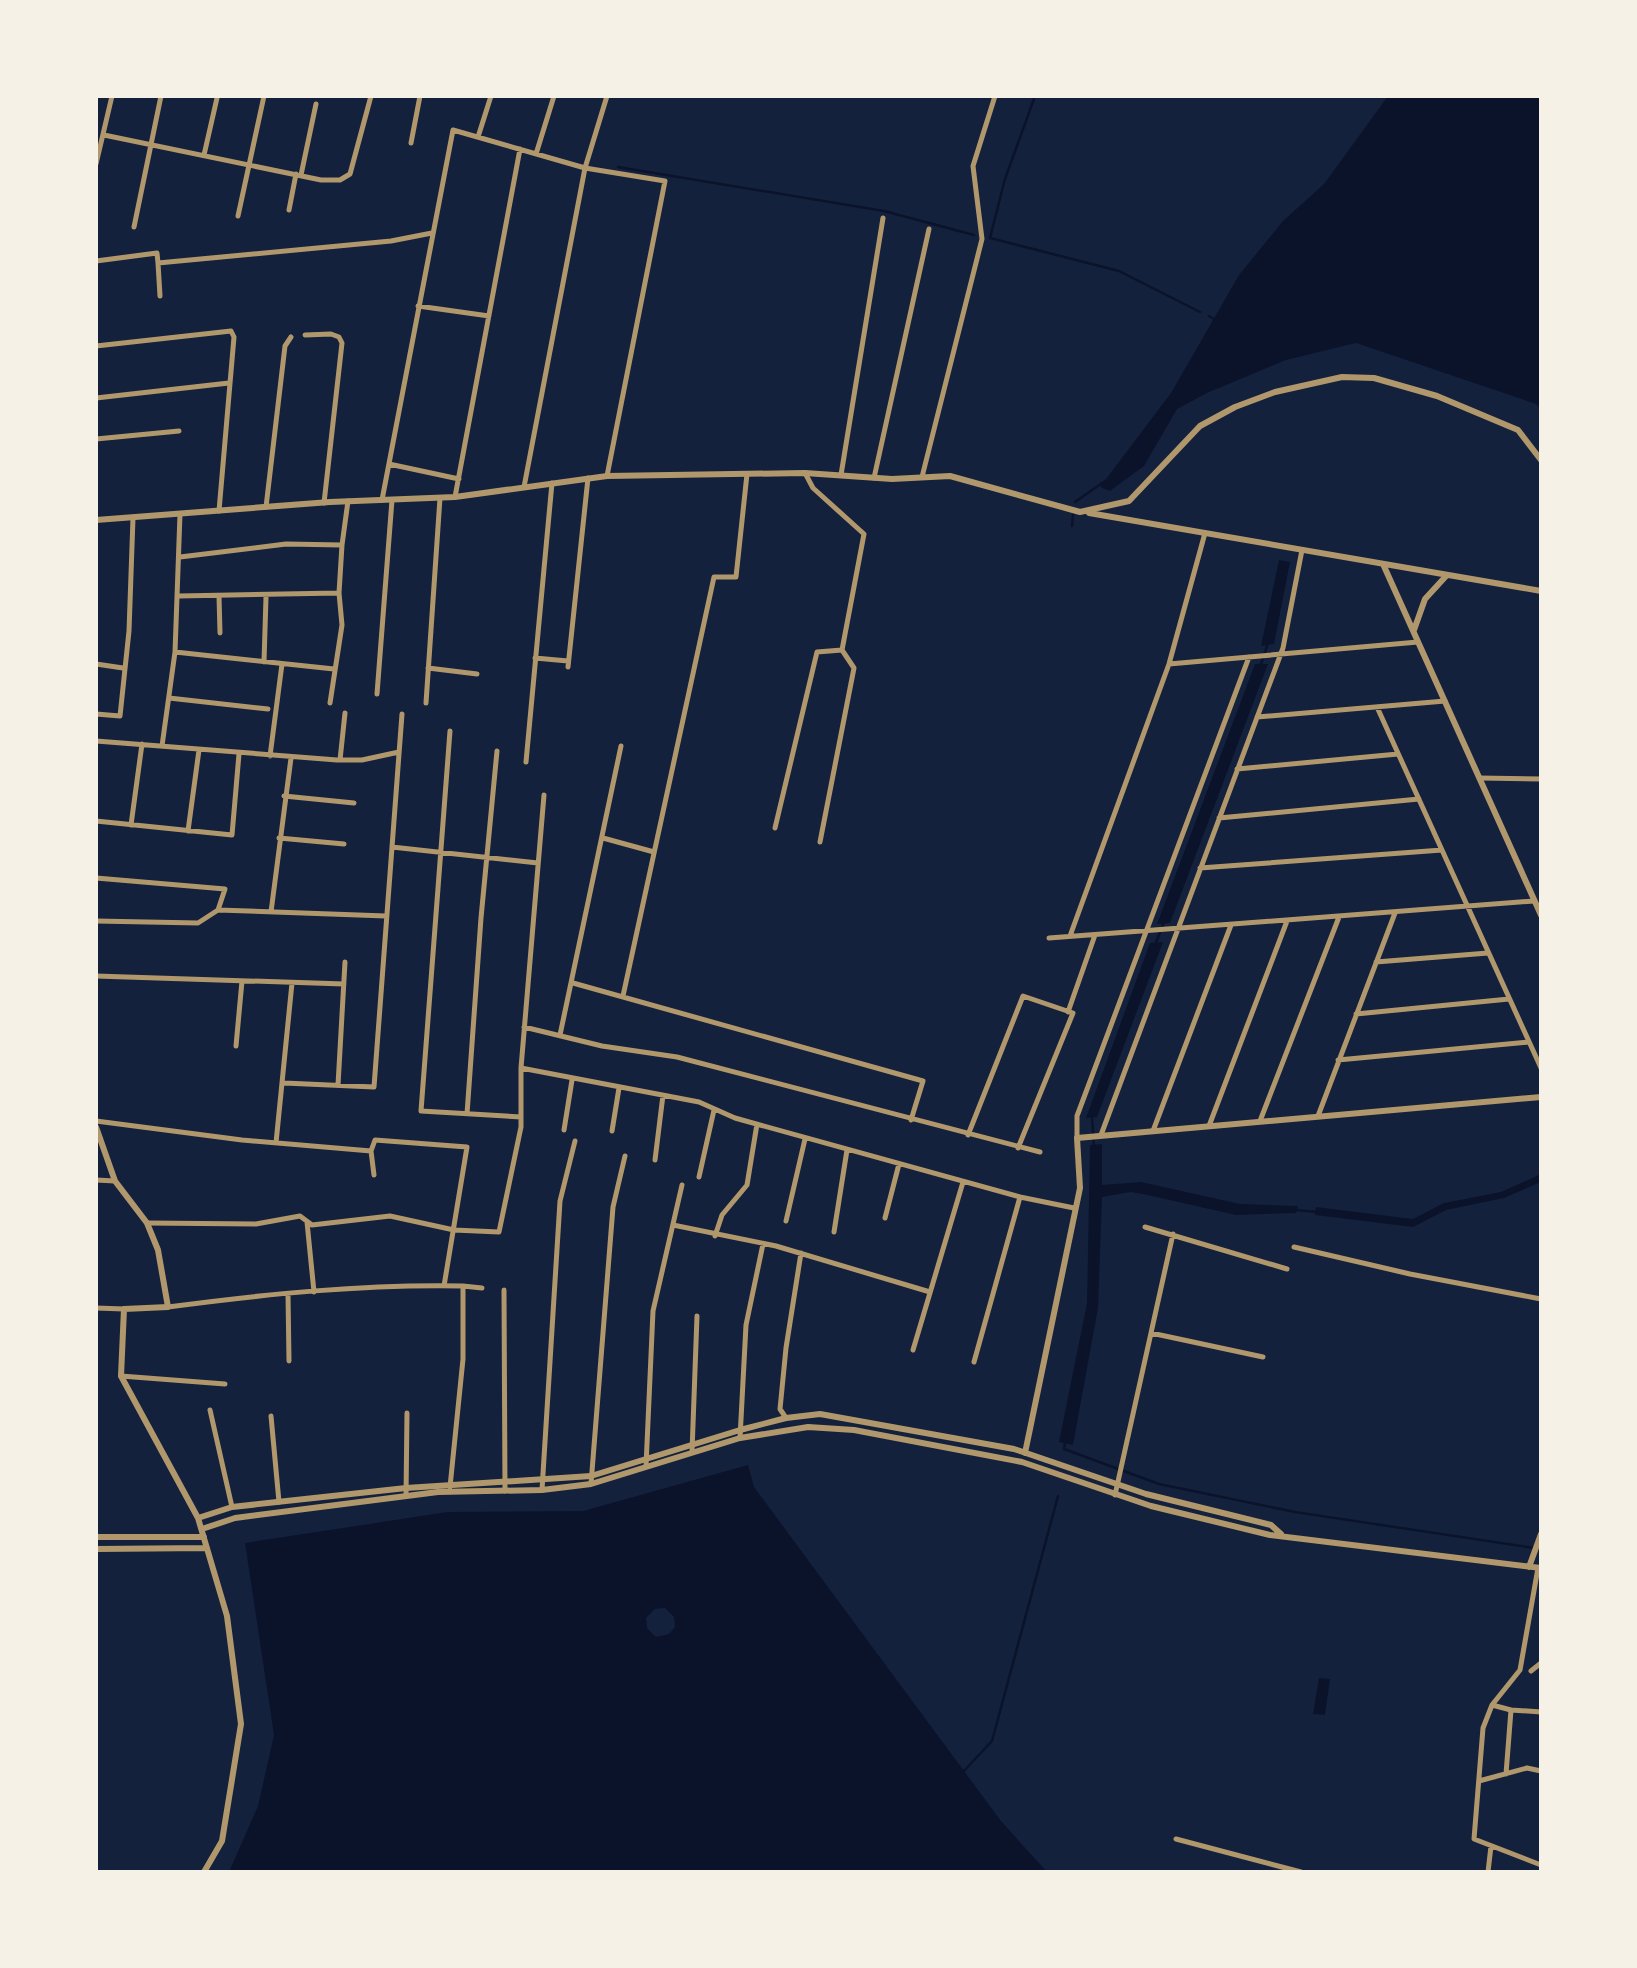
<svg xmlns="http://www.w3.org/2000/svg" width="1637" height="1968" font-family="Montserrat,sans-serif">
  <rect width="100%" height="100%" fill="#14213d"/>
  <path fill="#0b132b" fill-rule="evenodd" d="M1388,96H1541V410L1536,404L1356,343L1286,360L1207,393L1177,409L1144,466L1110,491L1100,487L1171,393L1239,275L1283,221L1324,184Z
    M1279,560L1290,562L1274,644L1261,646Z
    M1255,664H1268L1170,923L1157,924Z
    M1163,942L1097,1117L1086,1118L1150,943Z
    M1102,1144V1185L1141,1182L1240,1204L1298,1206L1296,1213L1236,1215L1143,1194L1131,1192L1102,1197L1098,1308L1073,1445L1059,1442L1087,1303L1090,1145Z
    M1541,1174V1182L1504,1198L1446,1210L1413,1227L1315,1215L1316,1207L1413,1219L1444,1203L1501,1192Z
    M748,1465L754,1487L1001,1821L1047,1872H229L258,1806L274,1735L245,1543L447,1512L583,1511ZM665,1608L674,1617L675,1627L669,1634L656,1637L647,1628L646,1618L655,1609Z
    M1319,1678L1330,1679L1325,1715L1313,1714Z"/>
  <g fill="none" stroke-linecap="round" stroke-linejoin="round">
    <path stroke="#0b132b" stroke-width="2.5" d="M1035,96L1005,179L990,238L1119,271L1200,312
      M618,167L884,211L974,235
      M1209,316L1214,319
      M1075,502L1105,481
      M1072,526L1073,515
      M1260,667L1268,643
      M1155,945L1164,922
      M1092,1116L1094,1147
      M1296,1210L1317,1212
      M1065,1441L1064,1449L1159,1484L1295,1512L1541,1549
      M962,1773L992,1741L1058,1496"/>
    <path stroke="#b1986c" stroke-width="5" d="M104,135L321,180H340L350,174L371,96
      M478,137L491,96
      M411,143L420,96
      M536,154L554,96
      M204,155L217,98
      M96,164L112,96
      M301,175L316,104
      M289,210L296,174
      M238,216L264,96
      M134,227L161,96
      M96,261L157,253L158,263L391,241L432,233
      M158,263L160,296
      M418,306L489,316
      M305,335L331,334L339,337L342,343L324,503
      M96,346L231,331L234,337L219,511
      M96,398L229,383
      M96,439L179,431
      M389,464L459,479
      M841,475L883,218
      M922,477L982,239L973,166L995,96
      M874,478L929,229
      M524,487L585,168L607,96
      M455,497L520,149
      M382,500L453,130L585,168L665,181L607,476
      M266,507L285,346L291,337
      M180,557L286,544L342,545L348,501
      M179,596L339,593L342,545
      M219,596L220,633
      M175,652L334,669
      M535,658L568,661
      M264,662L266,597
      M96,664L123,668
      M1169,664L1418,642
      M568,667L588,478
      M428,668L477,674
      M377,694L392,500
      M169,698L268,709
      M330,703L342,625L339,593
      M426,703L440,498
      M1377,707L1541,1068
      M96,714L120,716L129,631L133,518
      M1257,717L1445,701
      M450,731L421,1111L521,1117
      M96,741L337,760H362L399,752
      M162,746L175,652L180,514
      M270,756L282,664
      M340,760L345,713
      M526,762L552,483
      M1237,769L1398,754
      M1479,778L1541,779
      M284,796L354,803
      M1219,818L1419,799
      M96,821L232,835L239,754
      M131,825L142,744
      M775,828L817,652L842,650L864,534L813,488L805,473
      M188,831L199,750
      M279,838L344,844
      M603,838L654,852
      M820,842L854,668L842,650
      M392,847L538,863
      M1200,868L1442,850
      M96,878L225,889L218,910
      M271,912L291,758
      M96,921L198,923L218,910L386,916
      M1070,936L1169,664L1205,533
      M1049,938L1534,901
      M1376,962L1488,953
      M96,976L344,984
      M573,983L923,1081L911,1120
      M623,996L714,577H736L747,474
      M1068,1012L1095,935
      M1356,1014L1509,999
      M524,1027L602,1046L677,1057L1040,1152
      M560,1035L621,746
      M236,1046L242,981
      M1338,1060L1529,1042
      M521,1068L699,1102L735,1118L1020,1197
      M284,1083L374,1087L402,714
      M338,1085L345,962
      M467,1114L481,918L497,751
      M1318,1116L1395,913
      M96,1121L242,1140L371,1151L375,1140L467,1147L444,1286
      M1260,1121L1339,917
      M1209,1126L1287,921
      M564,1130L572,1080
      M612,1131L619,1088
      M1153,1131L1231,925
      M968,1135L1023,996L1073,1013L1018,1148
      M1101,1135L1283,648L1302,550
      M1077,1138V1116L1249,657
      M276,1143L292,983
      M371,1151L374,1175
      M655,1160L663,1095
      M699,1177L714,1110
      M96,1180L115,1181
      M885,1218L899,1164
      M786,1221L805,1139
      M307,1222L314,1292
      M147,1223L256,1224L300,1216L312,1225L390,1216L454,1230L499,1232L521,1127V1068L544,795
      M673,1225L776,1246L930,1292
      M1145,1227L1287,1269
      M834,1232L847,1150
      M715,1236L722,1215L747,1185L757,1124
      M1294,1247L1410,1274L1541,1299
      M463,1286L482,1288
      M504,1290L505,1491
      M288,1294L289,1361
      M168,1307C266,1294 364,1284 463,1286V1359L450,1487
      M96,1308L124,1309
      M1151,1333L1173,1234
      M913,1350L963,1182
      M974,1362L1020,1197L1074,1208
      M121,1376L225,1384
      M210,1410L232,1507
      M271,1416L279,1502
      M786,1418L780,1409L786,1348L801,1253
      M740,1438L746,1325L763,1244
      M692,1452L697,1316
      M646,1466L653,1311L682,1185
      M591,1484L613,1207L625,1156
      M542,1490L560,1201L575,1141
      M1115,1495L1151,1333L1263,1357
      M406,1496L407,1413
      M1538,1568L1520,1670L1492,1705L1483,1728L1474,1839L1541,1865
      M1531,1671L1541,1663
      M1492,1705L1511,1710
      M1506,1774L1511,1710L1541,1712
      M1479,1781L1527,1768L1541,1771
      M1176,1839L1301,1872
      M1488,1872L1491,1846"/>
    <path stroke="#b1986c" stroke-width="6" d="M1089,513L1541,591
      M96,520L330,502L455,497L607,476L805,473L892,479L950,476L1080,512L1129,501L1200,426L1235,407L1275,392L1342,377L1374,378L1437,396L1518,430L1541,460
      M1383,564L1541,915
      M1414,630L1425,599L1447,575
      M96,1127L115,1181L147,1223L158,1250L168,1307L124,1309L121,1376L198,1518L227,1616L241,1724L222,1841L204,1872
      M1025,1453L1080,1188L1077,1138L1541,1097
      M198,1518L232,1507L406,1488L591,1476L740,1430L786,1418L820,1414L1014,1449L1146,1494L1271,1525L1281,1534
      M202,1529L235,1518L438,1492L542,1490L591,1484L740,1438L808,1427L854,1430L1022,1462L1151,1506L1270,1535L1541,1568
      M96,1537H204
      M96,1549L207,1548
      M1529,1567L1541,1534"/>
  </g>
  <rect width="1637" height="1968" fill="none" stroke="#f6f1e7" stroke-width="196"/>
</svg>
